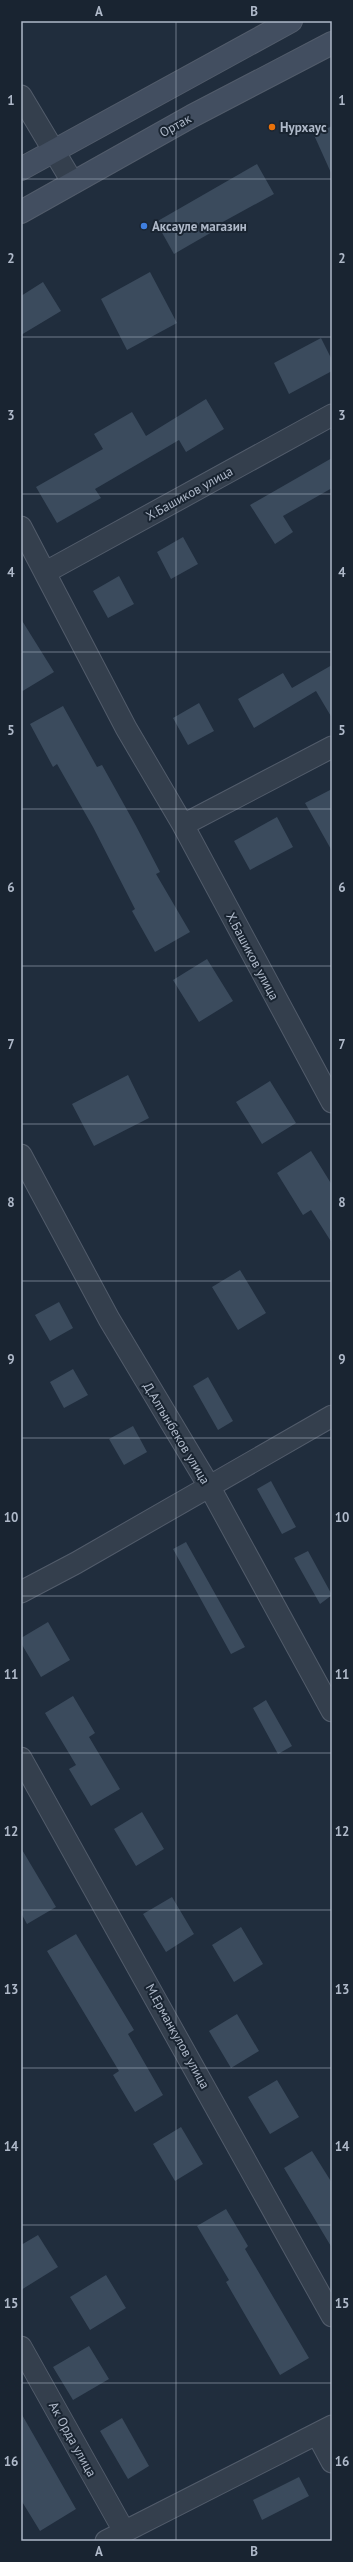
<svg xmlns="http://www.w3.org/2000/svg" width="353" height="2562" font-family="'PT Sans',sans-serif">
  <rect width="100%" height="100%" fill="#202d3d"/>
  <path fill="#3b4b5d" d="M332,126V175L314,135Z
    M257,164L274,194L210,229L212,232L174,254L156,222Z
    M150,272L177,323L127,350L101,299Z
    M43,282L61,311L21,335V296Z
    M321,338L332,360V371L289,394L274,363Z
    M206,399L224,429L186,452L179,440L95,489L101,498L57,523L36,487L103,449L94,434L132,412L146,436Z
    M332,458V488L283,516L293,532L275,544L250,505Z
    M183,537L198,564L171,579L157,552Z
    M119,576L134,604L108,618L93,591Z
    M21,619L54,672L21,692Z
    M332,665V718L316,691L254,728L238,699L283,673L292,688Z
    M199,703L214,731L188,745L173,718Z
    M63,706L97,767L102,765L136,826L160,872L156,874L190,932L155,952L132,911L135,909L93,827L57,764L53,767L30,724Z
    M332,789V851L305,803Z
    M277,817L293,847L250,870L234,841Z
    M207,959L233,1001L199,1022L173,980Z
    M128,1075L149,1118L94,1146L72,1104Z
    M270,1081L296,1123L262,1144L236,1102Z
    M311,1151L332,1185V1243L311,1210L303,1215L277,1173Z
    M240,1270L266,1313L238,1330L212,1287Z
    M59,1302L73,1328L50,1341L35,1315Z
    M73,1369L88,1395L64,1408L50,1382Z
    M208,1377L233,1421L218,1430L193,1386Z
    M133,1426L147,1452L124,1465L109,1439Z
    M271,1481L296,1527L282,1534L257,1489Z
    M186,1542L245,1647L231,1654L173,1549Z
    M308,1551L332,1595L320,1604L294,1558Z
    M48,1622L70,1660L41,1677L21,1643V1638Z
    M73,1696L95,1733L89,1737L120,1789L91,1806L69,1769L76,1765L45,1713Z
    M266,1700L292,1746L278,1754L253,1708Z
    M142,1812L164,1849L136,1866L114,1829Z
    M21,1848L56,1907L27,1924L21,1913Z
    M172,1897L194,1934L166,1952L143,1914Z
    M241,1927L263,1964L234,1982L212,1945Z
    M76,1934L134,2030L128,2034L163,2095L135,2112L113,2075L119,2071L47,1951Z
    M237,2014L259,2051L231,2068L209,2031Z
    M277,2080L299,2117L270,2134L248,2097Z
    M181,2127L203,2164L175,2181L153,2144Z
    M312,2151L332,2183V2248L284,2168Z
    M226,2209L248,2246L245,2249L309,2358L280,2375L226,2282L229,2280L197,2226Z
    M38,2235L58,2267L21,2290V2245Z
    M106,2275L126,2308L90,2330L70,2297Z
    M89,2346L109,2379L73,2400L53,2367Z
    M21,2413L76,2509L40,2531L21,2500Z
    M122,2418L149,2466L128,2479L100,2431Z
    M299,2477L309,2496L262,2520L253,2500Z"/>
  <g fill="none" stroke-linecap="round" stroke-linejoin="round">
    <defs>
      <path id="street" d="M21,96L73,183
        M21,527L126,728L183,825L332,1102
        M46,572L332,415
        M183,825L332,747
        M21,1155L109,1319L209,1486L332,1711
        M21,1592L76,1563L332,1416
        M21,1758L332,2316
        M21,2347L124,2531
        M317,2434L332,2462
        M106,2541L332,2426"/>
      <path id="secondary" d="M21,169L291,21
        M21,212L192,116L332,43"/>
    </defs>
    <use href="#street" stroke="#525c6b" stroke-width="23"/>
    <use href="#secondary" stroke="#525c6b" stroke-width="24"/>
    <use href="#street" stroke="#343f4d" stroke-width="21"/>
    <use href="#secondary" stroke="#424e60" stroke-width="22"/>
  </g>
  <path fill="none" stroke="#afb9c9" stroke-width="1" stroke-opacity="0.55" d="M176,21V2541M21,179H332M21,337H332M21,494H332M21,652H332M21,809H332M21,966H332M21,1124H332M21,1281H332M21,1438H332M21,1596H332M21,1753H332M21,1910H332M21,2068H332M21,2225H332M21,2383H332"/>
  <circle fill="#e8710a" stroke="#192431" stroke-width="1.5" cx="272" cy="127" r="4"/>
  <circle fill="#3f7fe0" stroke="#192431" stroke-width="1.5" cx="144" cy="226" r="4"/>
  <g text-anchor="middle" stroke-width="4" stroke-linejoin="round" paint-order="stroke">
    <g font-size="13" fill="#afb9c9" stroke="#192431">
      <text transform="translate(175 125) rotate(-29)" y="5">Ортак</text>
      <text transform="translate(189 493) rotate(-29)" y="5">Х.Башиков улица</text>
      <text transform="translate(253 956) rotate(62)" y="5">Х.Башиков улица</text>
      <text transform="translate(177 1433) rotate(59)" y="5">Д.Алтынбеков улица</text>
      <text transform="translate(178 2036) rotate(61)" y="5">М.Ерманкулов улица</text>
      <text transform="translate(73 2439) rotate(61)" y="5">Ак Орда улица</text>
    </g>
    <g font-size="13" font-weight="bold" fill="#afb9c9" stroke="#192431" text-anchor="start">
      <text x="280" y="132">Нурхаус</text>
      <text x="152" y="231">Аксауле магазин</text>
    </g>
  </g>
  <rect width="353" height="2562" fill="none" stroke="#192431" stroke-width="44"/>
  <rect x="22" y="22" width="309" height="2518" fill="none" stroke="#afb9c9" stroke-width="1.5"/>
  <g font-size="13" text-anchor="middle" font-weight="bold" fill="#afb9c9">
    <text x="99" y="16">A</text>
    <text x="254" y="16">B</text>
    <text x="11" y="105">1</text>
    <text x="342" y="105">1</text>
    <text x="11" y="263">2</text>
    <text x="342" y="263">2</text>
    <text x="11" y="420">3</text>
    <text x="342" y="420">3</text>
    <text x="11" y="577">4</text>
    <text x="342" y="577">4</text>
    <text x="11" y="735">5</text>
    <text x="342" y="735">5</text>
    <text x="11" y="892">6</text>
    <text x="342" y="892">6</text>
    <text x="11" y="1049">7</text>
    <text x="342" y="1049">7</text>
    <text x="11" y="1207">8</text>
    <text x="342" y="1207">8</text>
    <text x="11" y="1364">9</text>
    <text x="342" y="1364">9</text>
    <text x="11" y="1522">10</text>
    <text x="342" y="1522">10</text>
    <text x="11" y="1679">11</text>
    <text x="342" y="1679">11</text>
    <text x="11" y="1836">12</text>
    <text x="342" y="1836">12</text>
    <text x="11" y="1994">13</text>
    <text x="342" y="1994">13</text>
    <text x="11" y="2151">14</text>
    <text x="342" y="2151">14</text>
    <text x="11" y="2308">15</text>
    <text x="342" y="2308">15</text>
    <text x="11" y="2466">16</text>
    <text x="342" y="2466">16</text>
    <text x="99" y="2556">A</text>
    <text x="254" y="2556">B</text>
  </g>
</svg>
